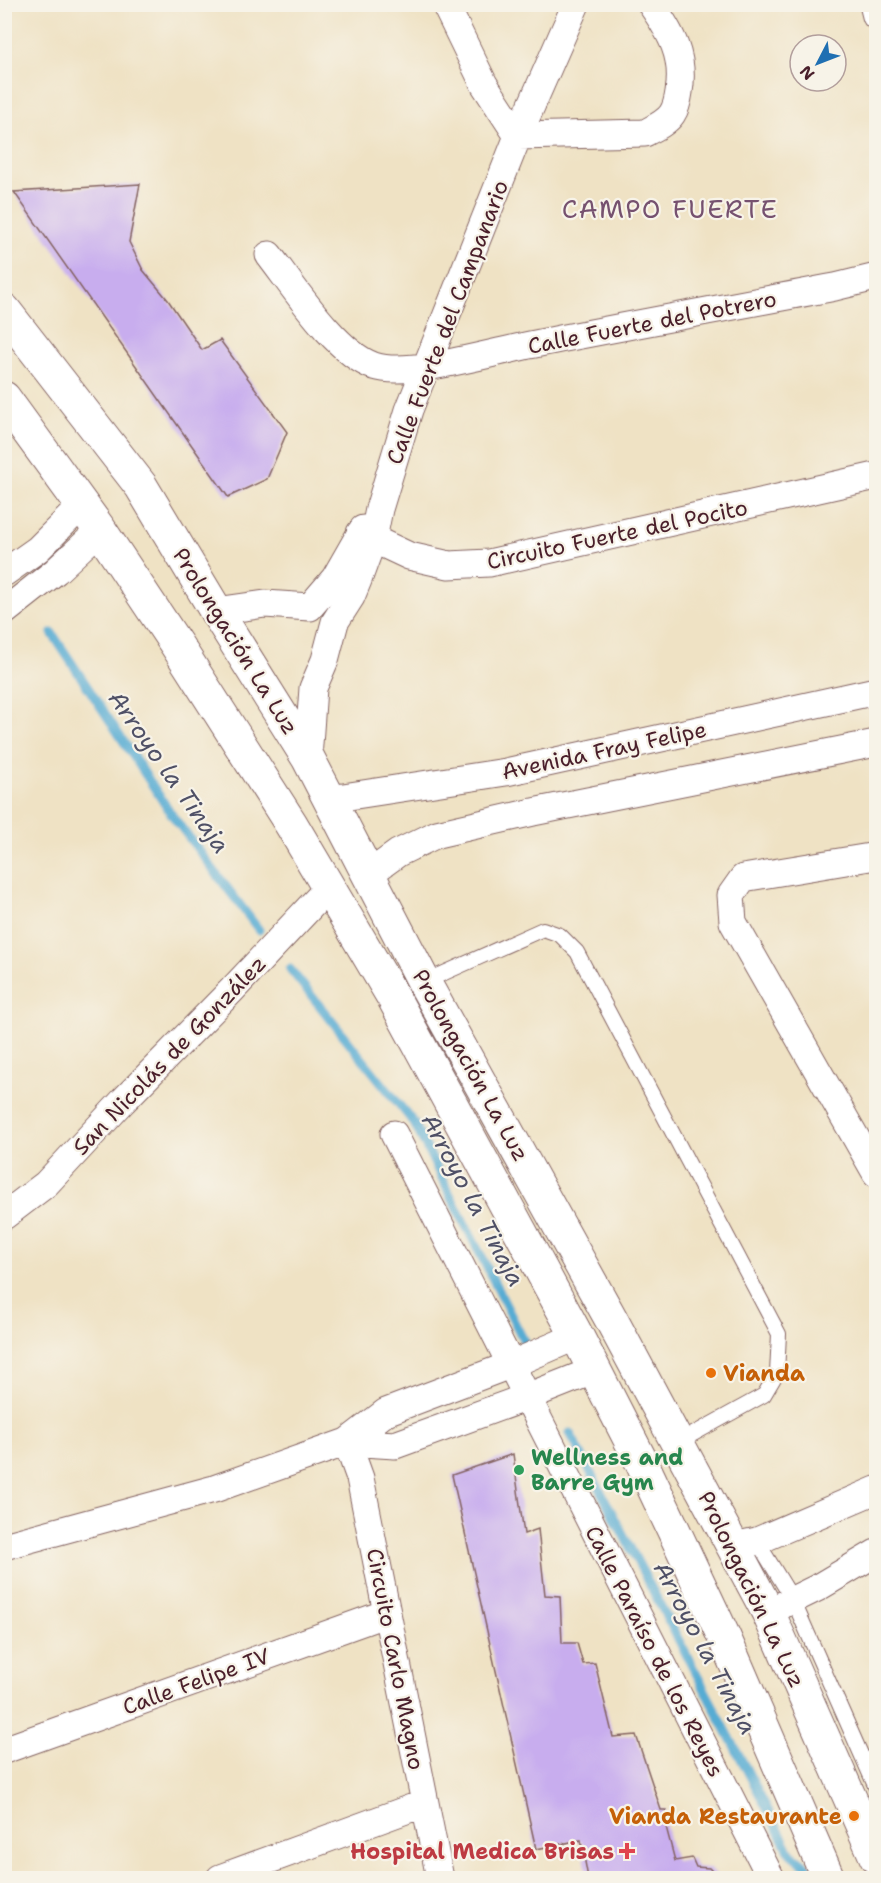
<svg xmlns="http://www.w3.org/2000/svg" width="881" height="1883" font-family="'Shantell Sans',sans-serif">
  <rect width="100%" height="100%" fill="#f7f3e8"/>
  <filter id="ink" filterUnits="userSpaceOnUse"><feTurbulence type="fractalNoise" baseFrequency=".0167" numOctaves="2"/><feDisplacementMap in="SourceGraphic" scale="12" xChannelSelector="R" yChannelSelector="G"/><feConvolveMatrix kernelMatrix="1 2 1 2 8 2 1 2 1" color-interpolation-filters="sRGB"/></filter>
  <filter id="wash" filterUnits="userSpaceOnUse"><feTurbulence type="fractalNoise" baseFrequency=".008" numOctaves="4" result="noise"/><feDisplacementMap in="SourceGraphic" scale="24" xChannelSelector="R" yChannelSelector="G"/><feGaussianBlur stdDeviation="1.35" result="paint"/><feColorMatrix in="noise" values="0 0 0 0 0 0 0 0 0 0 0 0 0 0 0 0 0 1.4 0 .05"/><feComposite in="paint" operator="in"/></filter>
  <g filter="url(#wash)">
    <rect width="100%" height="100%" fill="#efe2c4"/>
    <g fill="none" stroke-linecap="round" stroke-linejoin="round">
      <path stroke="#57acd3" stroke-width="9" d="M52,633L172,815L259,930
        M290,969L414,1123L524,1341
        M570,1433L791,1854L814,1872"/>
    </g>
    <g id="blocks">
      <path fill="#c8adee" d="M140,184L129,242L143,270L168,300L202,350L220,340L287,432L267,479L228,497L14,192Z
        M513,1454L524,1534L538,1529L545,1595L560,1596L562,1643H577L583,1664L595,1663L613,1737L636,1735L661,1810H666L665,1823L675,1861L692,1858L696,1867L709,1868L719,1878H588L581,1840L536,1849L452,1475Z"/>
    </g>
  </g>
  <g filter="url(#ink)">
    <use href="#blocks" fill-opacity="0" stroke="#846361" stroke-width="1.5"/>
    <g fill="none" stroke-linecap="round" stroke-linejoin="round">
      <defs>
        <path id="service" d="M424,982L543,929L560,935L577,952L779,1334L777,1373L764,1395L677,1443
          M757,1541L793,1600L876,1788"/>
        <path id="minor" d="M445,4L484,84L518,136L645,133C654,128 666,123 672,114C676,108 678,99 679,92C685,56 671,33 651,4
          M873,4L876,16
          M269,255C293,286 337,354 374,366C409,378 496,351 535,344C635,324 735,306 835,287L876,277
          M360,533L409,556L449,565L489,563L876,476
          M4,573L38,549L82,505
          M216,611L265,604L310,607L335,578L363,529
          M4,612L56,571L100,530
          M308,758L313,688L325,660L335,622L351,597L358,580L373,539L379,509L409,410L518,136L576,4
          M330,799L506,772L876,691
          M876,856L743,878L731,895L733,922L876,1173
          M369,874L398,853L437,834L533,812L876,743
          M394,1134L771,1878
          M4,1216L46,1184L123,1101L232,990L328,888
          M347,1442L360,1478L440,1878
          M347,1442L395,1445L527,1397L595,1370
          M4,1546L214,1489L347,1442L386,1412L510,1365L577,1336
          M734,1546L757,1541L876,1490
          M768,1612L817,1588L876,1553
          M4,1750L387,1613
          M220,1878L425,1803"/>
        <path id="secondary" d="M4,310L141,486L216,611L308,758L424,982L611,1319L768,1612L876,1857
          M4,398L100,530L176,644L291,824L392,995L577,1336L641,1461L724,1637L828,1878"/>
      </defs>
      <use href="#service" stroke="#846361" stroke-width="16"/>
      <use href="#minor" stroke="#846361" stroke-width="29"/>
      <use href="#secondary" stroke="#846361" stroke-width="35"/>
      <use href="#service" stroke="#fff" stroke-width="14"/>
      <use href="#minor" stroke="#fff" stroke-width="27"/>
      <use href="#secondary" stroke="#fff" stroke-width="33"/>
    </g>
  </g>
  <g fill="#e8710a" stroke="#f7f3e8" stroke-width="2">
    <circle cx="711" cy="1373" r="6"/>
    <circle cx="854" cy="1816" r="6"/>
  </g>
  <circle fill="#2e9e5b" stroke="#f7f3e8" stroke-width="2" cx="519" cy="1470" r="6"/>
  <path fill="#e0444e" stroke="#f7f3e8" stroke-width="2" d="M624 1842h6v6h6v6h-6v6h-6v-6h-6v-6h6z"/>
  <g text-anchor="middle" stroke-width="4.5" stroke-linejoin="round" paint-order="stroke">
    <g font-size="22" fill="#4a1f2b" stroke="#f7f3e8">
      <text transform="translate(447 322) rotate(-69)" y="8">Calle Fuerte del Campanario</text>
      <text transform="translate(652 322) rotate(-11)" y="8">Calle Fuerte del Potrero</text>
      <text transform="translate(617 534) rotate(-12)" y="8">Circuito Fuerte del Pocito</text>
      <text transform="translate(236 641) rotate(58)" y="8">Prolongación La Luz</text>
      <text transform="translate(604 750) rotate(-12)" y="8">Avenida Fray Felipe</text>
      <text transform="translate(169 1055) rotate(-46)" y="8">San Nicolás de González</text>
      <text transform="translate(471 1065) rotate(61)" y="8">Prolongación La Luz</text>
      <text transform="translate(752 1589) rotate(64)" y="8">Prolongación La Luz</text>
      <text transform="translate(655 1651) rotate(63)" y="8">Calle Paraíso de los Reyes</text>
      <text transform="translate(396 1659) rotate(79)" y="8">Circuito Carlo Magno</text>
      <text transform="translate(196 1681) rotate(-20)" y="8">Calle Felipe IV</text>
    </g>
    <g font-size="22" font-weight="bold" fill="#c56008" stroke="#f7f3e8" text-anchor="start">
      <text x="723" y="1381">Vianda</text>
      <text x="842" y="1824" text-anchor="end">Vianda Restaurante</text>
    </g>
    <g font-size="22" font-weight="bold" fill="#27864d" stroke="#f7f3e8" text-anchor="start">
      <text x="531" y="1465">Wellness and<tspan x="531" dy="25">Barre Gym</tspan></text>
    </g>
    <g font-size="22" font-weight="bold" fill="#be3a42" stroke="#f7f3e8" text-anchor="end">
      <text x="614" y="1859">Hospital Medica Brisas</text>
    </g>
    <g font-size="24" font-style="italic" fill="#4f5066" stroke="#f7f3e8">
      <text transform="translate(169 772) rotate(55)" y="8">Arroyo la Tinaja</text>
      <text transform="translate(473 1200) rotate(62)" y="8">Arroyo la Tinaja</text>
      <text transform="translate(705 1648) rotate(62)" y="8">Arroyo la Tinaja</text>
    </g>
    <g font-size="26" letter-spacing="1.5" fill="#76516f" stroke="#f7f3e8">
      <text x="670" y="218">CAMPO FUERTE</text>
    </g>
  </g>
  <rect width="881" height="1883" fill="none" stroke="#f7f3e8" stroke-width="24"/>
  <g transform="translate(818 63) rotate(228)"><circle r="28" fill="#f7f3e8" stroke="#b29e9c" stroke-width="1.5"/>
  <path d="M0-4.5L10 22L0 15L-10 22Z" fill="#1f6fb2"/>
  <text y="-9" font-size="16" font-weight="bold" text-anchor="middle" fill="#4a1f2b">N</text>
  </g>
</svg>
